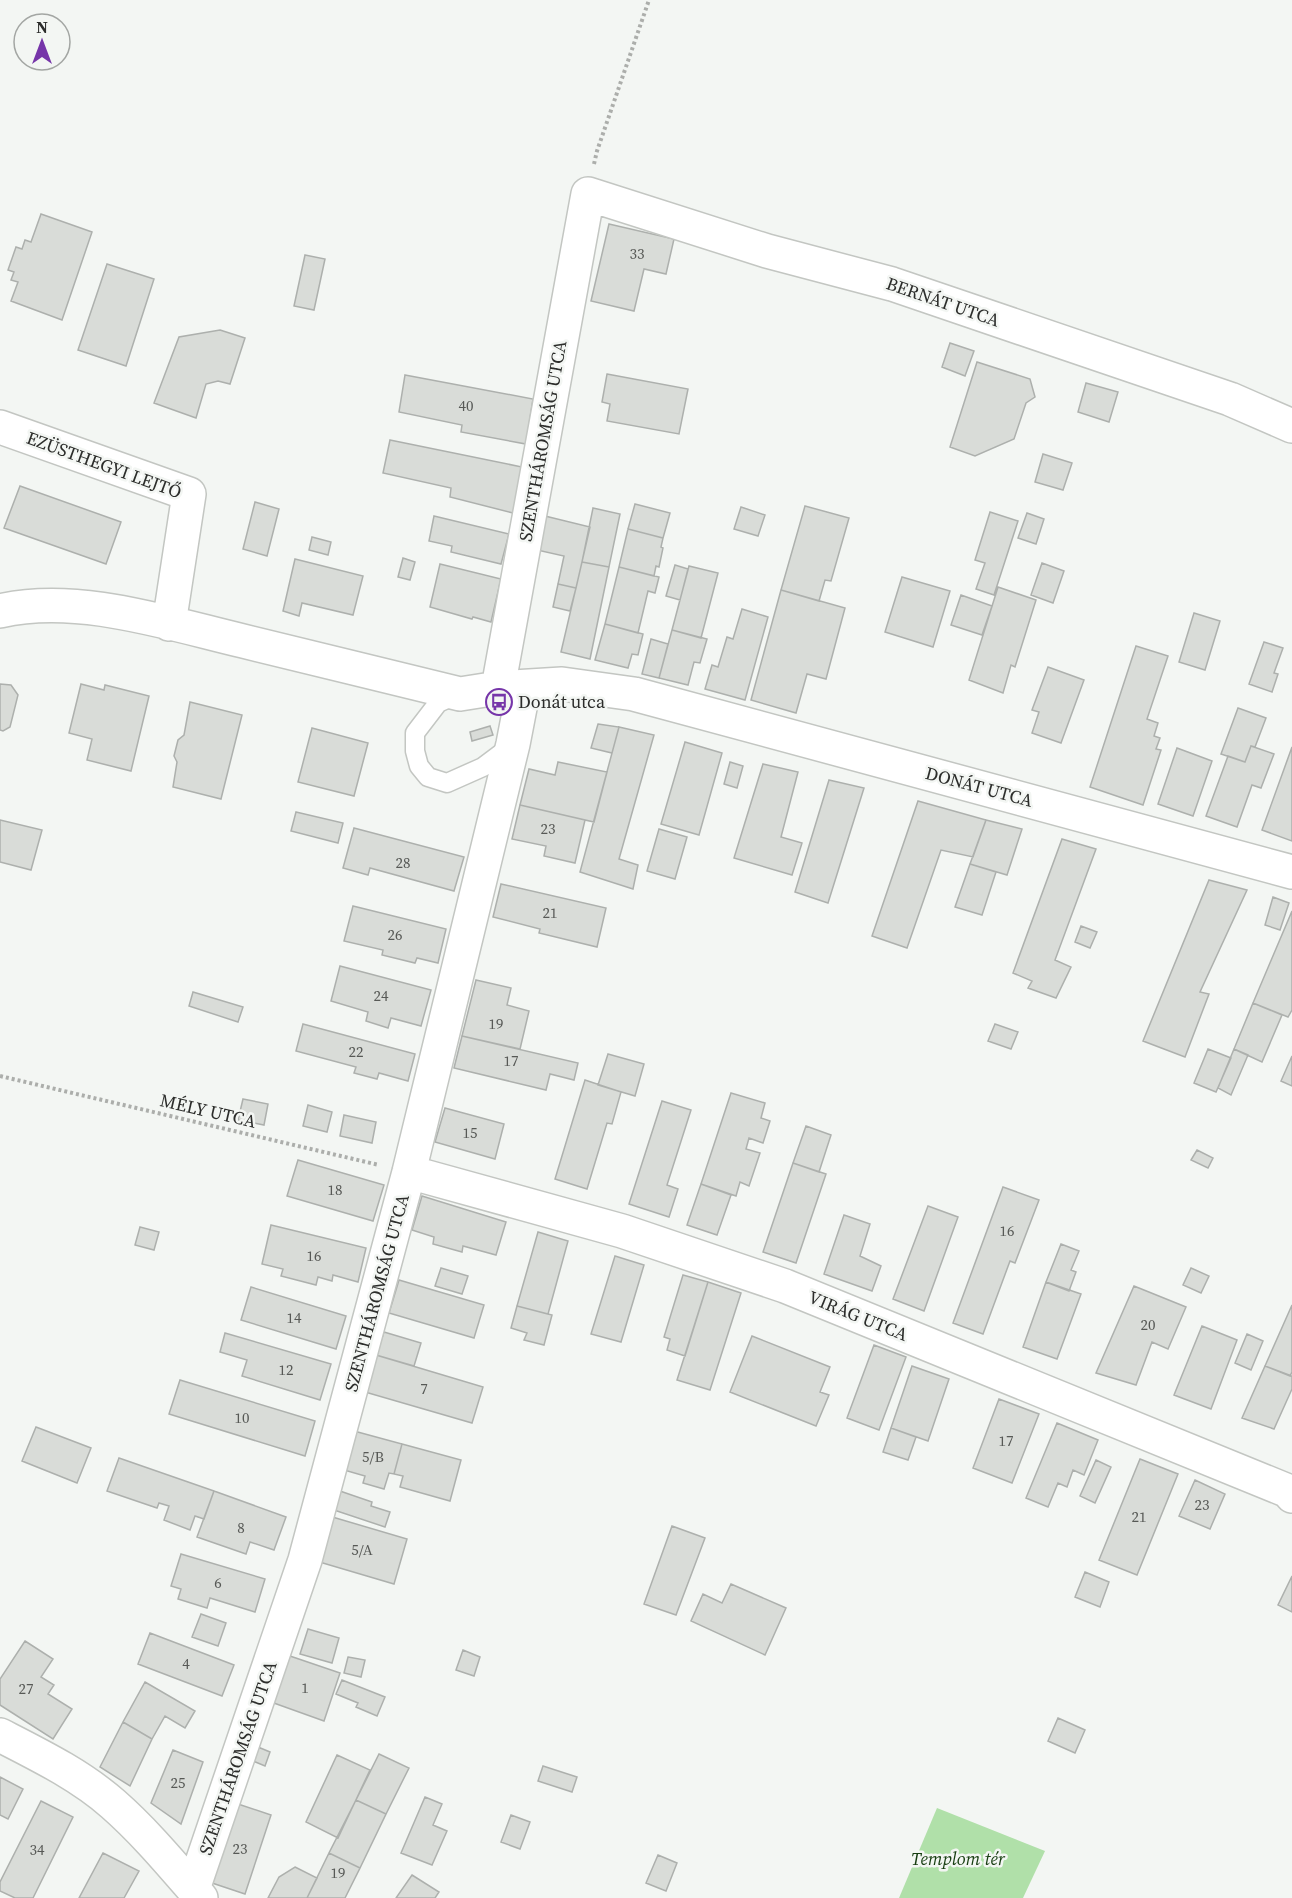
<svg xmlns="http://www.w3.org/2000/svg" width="1292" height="1898" font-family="'Source Serif 4',serif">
  <rect width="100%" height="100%" fill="#f3f6f3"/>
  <path fill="#b0e0a9" d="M937,1808L1045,1851L1023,1898H899Z"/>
  <path fill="#d9dcd8" stroke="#adb0ad" stroke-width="1.5" d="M41,214L92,232L62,320L11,301L18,282L11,280L14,272L8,270L16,247L22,249L25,240L31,242Z
    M609,224L674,239L666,274L644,269L634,311L591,301Z
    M305,255L325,259L314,310L294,306Z
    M107,264L154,279L126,366L78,350Z
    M220,330L245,338L230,384L218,381L206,384L196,418L154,403L179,337Z
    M950,343L974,351L965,376L942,367Z
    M977,362L1030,379L1035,397L1026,403L1014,439L975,456L950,447Z
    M607,374L688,389L679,434L607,421L610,404L602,402Z
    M405,375L533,399L526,444L461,432L462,425L399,412Z
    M1086,383L1118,392L1109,422L1078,412Z
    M390,440L522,467L513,513L450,497L451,488L383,473Z
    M1043,454L1072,463L1063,490L1035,482Z
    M20,486L121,522L106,564L4,528Z
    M255,502L279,509L267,556L243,549Z
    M635,504L670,513L663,538L628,529Z
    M805,506L849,518L831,581L825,580L819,601L781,590Z
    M741,507L765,515L758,536L734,529Z
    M593,508L620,514L609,567L582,562Z
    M990,512L1018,521L994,595L976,589L985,563L975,560Z
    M1027,513L1044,519L1036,544L1018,538Z
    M434,516L509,534L501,564L451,552L452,546L429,541Z
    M545,516L590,527L576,588L558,584L564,556L537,550Z
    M628,529L663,538L661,547L663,548L659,567L656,566L654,576L619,567Z
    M312,537L331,542L328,555L309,550Z
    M403,558L415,562L410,580L398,577Z
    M295,559L363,576L353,615L302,603L299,616L283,611Z
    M582,562L609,567L590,659L561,652Z
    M1042,563L1064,571L1053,603L1031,595Z
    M440,564L501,579L491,622L473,617L472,619L430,607Z
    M675,565L688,569L680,600L666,596Z
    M689,566L718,573L701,638L672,630Z
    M619,567L659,577L655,593L648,591L638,633L605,624Z
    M902,577L950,591L933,647L885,632Z
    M558,584L576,588L570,611L553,607Z
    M998,587L1036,600L1015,667L1011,665L1003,693L969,680Z
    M781,590L845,608L826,679L807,674L796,713L751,700Z
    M961,595L992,606L982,635L951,625Z
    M742,609L768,617L745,700L705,689L712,665L718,667L727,637L733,639Z
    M1194,613L1220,621L1205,670L1179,662Z
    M605,624L643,634L638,655L632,654L628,668L595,660Z
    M672,630L707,639L700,663L694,662L688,685L659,678Z
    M651,639L668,644L659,678L642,674Z
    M1264,642L1283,648L1274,673L1278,674L1272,692L1249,684Z
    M1136,646L1168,656L1147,719L1158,723L1154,736L1160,738L1156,749L1161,750L1143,805L1090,787Z
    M1048,667L1084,680L1061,743L1032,733L1039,712L1032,710Z
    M0,684L11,685L18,695L10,727L3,731L0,730Z
    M81,684L104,690L105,685L149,696L131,771L87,760L92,739L69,733Z
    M190,702L242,715L221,799L173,787L177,762L174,756L178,740L184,735Z
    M1238,708L1266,718L1255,747L1251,746L1245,762L1221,754Z
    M598,724L619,727L612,753L591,748Z
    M490,726L493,735L472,741L470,732Z
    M619,727L654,735L619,859L638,865L633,889L580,872Z
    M312,728L368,743L354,796L298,782Z
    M685,742L722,753L699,835L661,824Z
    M1251,746L1274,754L1261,788L1252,785L1237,827L1206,816L1228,756L1245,762Z
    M1292,747V841L1262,830Z
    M1177,748L1212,761L1193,816L1158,804Z
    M558,762L607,772L594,822L520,805L529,769L555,775Z
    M730,762L743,766L737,788L724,784Z
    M763,764L798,772L781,837L802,843L792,875L734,858Z
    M829,780L864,788L828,903L795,892Z
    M918,801L986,820L973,857L941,850L907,948L872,936Z
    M520,805L585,820L575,863L544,856L546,846L512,839Z
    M296,812L343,823L338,843L291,831Z
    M0,820L42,830L31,870L0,862Z
    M986,820L1022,829L1007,875L970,864Z
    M354,828L464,857L454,891L370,868L368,875L343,868Z
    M659,829L687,837L675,879L647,871Z
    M1062,839L1096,849L1055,960L1071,967L1056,998L1028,988L1032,981L1013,973Z
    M970,864L996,872L982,915L955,907Z
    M1209,880L1247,890L1200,992L1209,994L1185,1057L1143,1041Z
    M501,884L606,908L597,947L539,933L540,929L493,917Z
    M1273,897L1289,903L1280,930L1265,925Z
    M353,906L446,929L438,963L417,958L415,963L382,955L383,950L344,941Z
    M1292,911V1010L1288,1017L1253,1003Z
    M1081,926L1097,932L1090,948L1075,942Z
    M340,966L431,990L421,1026L391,1018L388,1028L366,1021L368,1012L331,1001Z
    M476,980L511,988L507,1005L529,1011L520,1049L462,1036Z
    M193,992L243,1007L238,1022L189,1006Z
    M1253,1003L1282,1015L1262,1062L1234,1049Z
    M303,1024L415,1054L408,1081L379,1073L377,1079L354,1073L356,1067L296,1051Z
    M995,1024L1018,1032L1011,1049L988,1041Z
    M462,1036L578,1063L574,1080L550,1074L546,1090L454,1068Z
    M1208,1049L1231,1058L1216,1092L1194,1083Z
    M1234,1049L1248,1055L1231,1095L1218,1088Z
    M608,1054L644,1064L635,1096L598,1085Z
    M1292,1056V1086L1281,1081Z
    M585,1080L621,1092L612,1124L607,1123L587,1189L555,1179Z
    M731,1093L765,1103L761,1118L770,1121L763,1143L749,1138L746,1149L760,1153L749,1186L740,1182L736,1196L701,1184Z
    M243,1099L268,1104L264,1125L238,1120Z
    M662,1101L691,1110L667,1185L678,1189L669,1217L629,1204Z
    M308,1105L332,1112L327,1132L303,1126Z
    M445,1108L504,1124L495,1159L435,1142Z
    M344,1115L376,1122L372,1143L340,1136Z
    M806,1126L831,1135L819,1172L793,1163Z
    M1197,1150L1213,1158L1208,1168L1191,1160Z
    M298,1160L384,1185L373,1221L287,1196Z
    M793,1163L826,1174L796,1263L763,1252Z
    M701,1184L731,1195L717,1235L687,1225Z
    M1003,1187L1039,1200L1015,1263L1010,1261L983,1334L953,1323Z
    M422,1196L506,1222L496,1255L463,1246L462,1252L433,1244L434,1237L412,1230Z
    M928,1206L958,1217L924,1311L893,1299Z
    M844,1215L870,1224L860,1256L881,1266L872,1291L824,1274Z
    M271,1225L366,1248L358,1282L333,1275L332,1281L318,1277L316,1285L281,1276L283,1269L262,1264Z
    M140,1227L159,1232L154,1250L135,1245Z
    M538,1232L568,1241L548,1314L517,1306Z
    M1061,1244L1079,1251L1071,1270L1076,1272L1069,1291L1046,1282Z
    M615,1256L644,1265L621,1342L591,1334Z
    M441,1268L468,1276L462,1294L435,1286Z
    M1191,1268L1209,1276L1201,1293L1183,1285Z
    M683,1275L708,1282L685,1356L667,1350L670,1339L664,1337Z
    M399,1280L484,1305L474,1338L389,1313Z
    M708,1282L741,1293L710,1390L677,1380Z
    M1046,1282L1081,1294L1057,1359L1023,1347Z
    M1134,1286L1186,1307L1168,1349L1152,1342L1136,1385L1096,1373Z
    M251,1287L346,1316L336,1349L241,1320Z
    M1292,1305V1372L1290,1376L1265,1366Z
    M517,1306L552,1315L544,1345L524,1340L527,1333L511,1328Z
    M1202,1326L1237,1340L1211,1409L1174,1395Z
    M384,1332L421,1343L414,1366L376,1355Z
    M225,1333L331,1364L320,1400L242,1376L247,1360L220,1352Z
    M1247,1334L1263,1341L1251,1370L1235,1363Z
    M752,1336L830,1367L820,1392L829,1395L816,1426L730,1392Z
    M874,1345L906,1357L879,1430L847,1418Z
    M376,1355L483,1387L472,1423L365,1392Z
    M912,1366L949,1379L928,1441L891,1428Z
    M1265,1366L1292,1376V1389L1274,1429L1242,1418Z
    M180,1380L315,1421L305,1456L169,1414Z
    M999,1399L1039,1414L1012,1483L973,1468Z
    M1057,1423L1098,1440L1084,1475L1073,1470L1067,1487L1058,1483L1048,1507L1026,1498Z
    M36,1427L91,1448L77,1483L22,1461Z
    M891,1428L916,1437L908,1460L883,1452Z
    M354,1431L402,1444L394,1474L389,1473L384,1489L363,1483L365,1476L344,1470Z
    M402,1444L461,1460L450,1501L400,1487L403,1476L394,1474Z
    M119,1458L214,1491L204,1519L195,1516L190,1530L164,1520L169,1506L159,1503L157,1508L107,1491Z
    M1140,1459L1178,1474L1137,1575L1099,1560Z
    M1096,1460L1111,1467L1095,1503L1080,1496Z
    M1195,1480L1225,1494L1210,1529L1179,1516Z
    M337,1490L372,1502L371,1506L390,1512L385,1527L331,1509Z
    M214,1491L286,1517L274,1550L250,1542L246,1554L197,1537Z
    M329,1516L407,1539L394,1584L316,1561Z
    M672,1526L705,1538L676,1615L644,1604Z
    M181,1554L265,1579L255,1612L210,1598L207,1608L178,1599L181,1589L171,1586Z
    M1085,1572L1109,1582L1100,1607L1075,1597Z
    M1292,1576V1612L1278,1605Z
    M731,1584L786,1608L765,1655L691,1621L703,1594L722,1603Z
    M201,1614L226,1623L218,1646L192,1637Z
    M308,1629L339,1638L332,1663L300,1654Z
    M150,1633L234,1665L222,1696L138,1664Z
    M25,1641L53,1659L41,1677L54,1685L48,1694L72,1709L53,1739L0,1705V1679Z
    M463,1650L480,1657L474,1676L456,1670Z
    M287,1655L340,1673L324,1721L271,1702Z
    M348,1657L365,1660L361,1677L344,1673Z
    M342,1680L385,1697L377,1716L356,1707L358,1703L336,1694Z
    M145,1682L195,1711L185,1728L165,1716L152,1739L123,1722Z
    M1058,1718L1085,1730L1075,1753L1048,1741Z
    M123,1722L152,1739L130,1786L100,1767Z
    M258,1747L270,1752L265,1766L253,1761Z
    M173,1750L203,1762L181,1824L151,1803Z
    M379,1754L409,1768L386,1814L356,1800Z
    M337,1755L370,1770L338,1838L306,1822Z
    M543,1766L577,1777L572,1792L538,1781Z
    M0,1777L23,1789L8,1819L0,1815Z
    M425,1797L442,1804L433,1825L447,1831L432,1865L401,1853Z
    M356,1800L386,1814L360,1868L329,1853Z
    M41,1801L73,1817L33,1898H15L0,1891V1882Z
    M235,1803L271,1815L245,1894L209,1882Z
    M511,1815L530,1822L520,1849L501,1842Z
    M103,1853L139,1871L124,1898H79Z
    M329,1853L360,1868L345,1898H307Z
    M658,1855L677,1863L666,1891L646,1883Z
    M295,1867L317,1878L307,1898H268L279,1877Z
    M412,1875L439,1892L435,1898H396Z"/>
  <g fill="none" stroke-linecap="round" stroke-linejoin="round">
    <defs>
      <path id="service" d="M456,695L438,703L415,733V751L419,766L428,777L447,783L483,767L511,746"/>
      <path id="minor" d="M0,427L189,494L169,624
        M0,611C77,593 167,623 243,641C315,659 388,676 460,694L498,688L562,684L634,694L1292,872
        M498,688L588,194L767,251L892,284L1230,399L1292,426
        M409,1172L622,1231L785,1286L1288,1491L1292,1496
        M0,1735C39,1755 80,1775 113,1804C145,1832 173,1866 201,1898
        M193,1889L305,1560L409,1172L513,744L524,687"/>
    </defs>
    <use href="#service" stroke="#c3c6c2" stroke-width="21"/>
    <use href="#minor" stroke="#c3c6c2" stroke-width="36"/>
    <path stroke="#acaeab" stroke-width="4" stroke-dasharray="3 3" stroke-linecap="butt" d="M594,164L597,151L649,0
      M0,1076L379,1165"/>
    <use href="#service" stroke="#fff" stroke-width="18"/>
    <use href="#minor" stroke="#fff" stroke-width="33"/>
  </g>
  <defs>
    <symbol id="bus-ring" viewBox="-11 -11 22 22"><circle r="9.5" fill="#f3f6f3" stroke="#7635a9" stroke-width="1.5"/><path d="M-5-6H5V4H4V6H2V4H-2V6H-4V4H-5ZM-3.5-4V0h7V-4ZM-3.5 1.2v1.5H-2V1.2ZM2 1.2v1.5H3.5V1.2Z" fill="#7635a9"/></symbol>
  </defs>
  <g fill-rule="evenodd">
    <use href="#bus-ring" x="484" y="687" width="30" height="30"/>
  </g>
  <g text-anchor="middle" stroke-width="5" stroke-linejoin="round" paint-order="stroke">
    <g font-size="15" fill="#575956">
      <text x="637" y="259">33</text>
      <text x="466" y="411">40</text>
      <text x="548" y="834">23</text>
      <text x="403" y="868">28</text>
      <text x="550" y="918">21</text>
      <text x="395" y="940">26</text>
      <text x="381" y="1001">24</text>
      <text x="496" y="1029">19</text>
      <text x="356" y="1057">22</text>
      <text x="511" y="1066">17</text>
      <text x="470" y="1138">15</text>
      <text x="335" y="1195">18</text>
      <text x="1007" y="1236">16</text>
      <text x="314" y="1261">16</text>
      <text x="294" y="1323">14</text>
      <text x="1148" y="1330">20</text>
      <text x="286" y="1375">12</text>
      <text x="424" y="1394">7</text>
      <text x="242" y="1423">10</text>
      <text x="1006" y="1446">17</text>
      <text x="373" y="1462">5/B</text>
      <text x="1202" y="1510">23</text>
      <text x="1139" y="1522">21</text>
      <text x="241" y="1533">8</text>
      <text x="362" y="1555">5/A</text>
      <text x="218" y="1588">6</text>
      <text x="186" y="1669">4</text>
      <text x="305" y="1693">1</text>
      <text x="26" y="1694">27</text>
      <text x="178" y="1788">25</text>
      <text x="240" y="1854">23</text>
      <text x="37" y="1855">34</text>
      <text x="338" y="1878">19</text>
    </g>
    <g font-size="18" fill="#2c2d2b" stroke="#f3f6f3">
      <text transform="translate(943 302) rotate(19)" y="6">BERNÁT UTCA</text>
      <text transform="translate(543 441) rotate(-80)" y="6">SZENTHÁROMSÁG UTCA</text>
      <text transform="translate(104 465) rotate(20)" y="6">EZÜSTHEGYI LEJTŐ</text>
      <text transform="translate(979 787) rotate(15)" y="6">DONÁT UTCA</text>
      <text transform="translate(208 1111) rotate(13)" y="6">MÉLY UTCA</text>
      <text transform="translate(377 1293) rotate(-75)" y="6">SZENTHÁROMSÁG UTCA</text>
      <text transform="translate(858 1316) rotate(22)" y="6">VIRÁG UTCA</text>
      <text transform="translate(238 1758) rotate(-71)" y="6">SZENTHÁROMSÁG UTCA</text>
    </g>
    <g font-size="18" fill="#2c2d2b" stroke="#f3f6f3" text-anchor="start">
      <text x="518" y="708">Donát utca</text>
    </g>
    <g font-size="18" font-style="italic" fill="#163d10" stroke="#f3f6f3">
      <text x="958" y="1865">Templom tér</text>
    </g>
  </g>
  <g transform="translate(42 42)"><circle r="28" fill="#f3f6f3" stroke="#a3a6a3" stroke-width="1.5"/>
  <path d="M0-4.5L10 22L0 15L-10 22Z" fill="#7635a9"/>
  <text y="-9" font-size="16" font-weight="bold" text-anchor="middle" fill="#2c2d2b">N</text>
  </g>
</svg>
